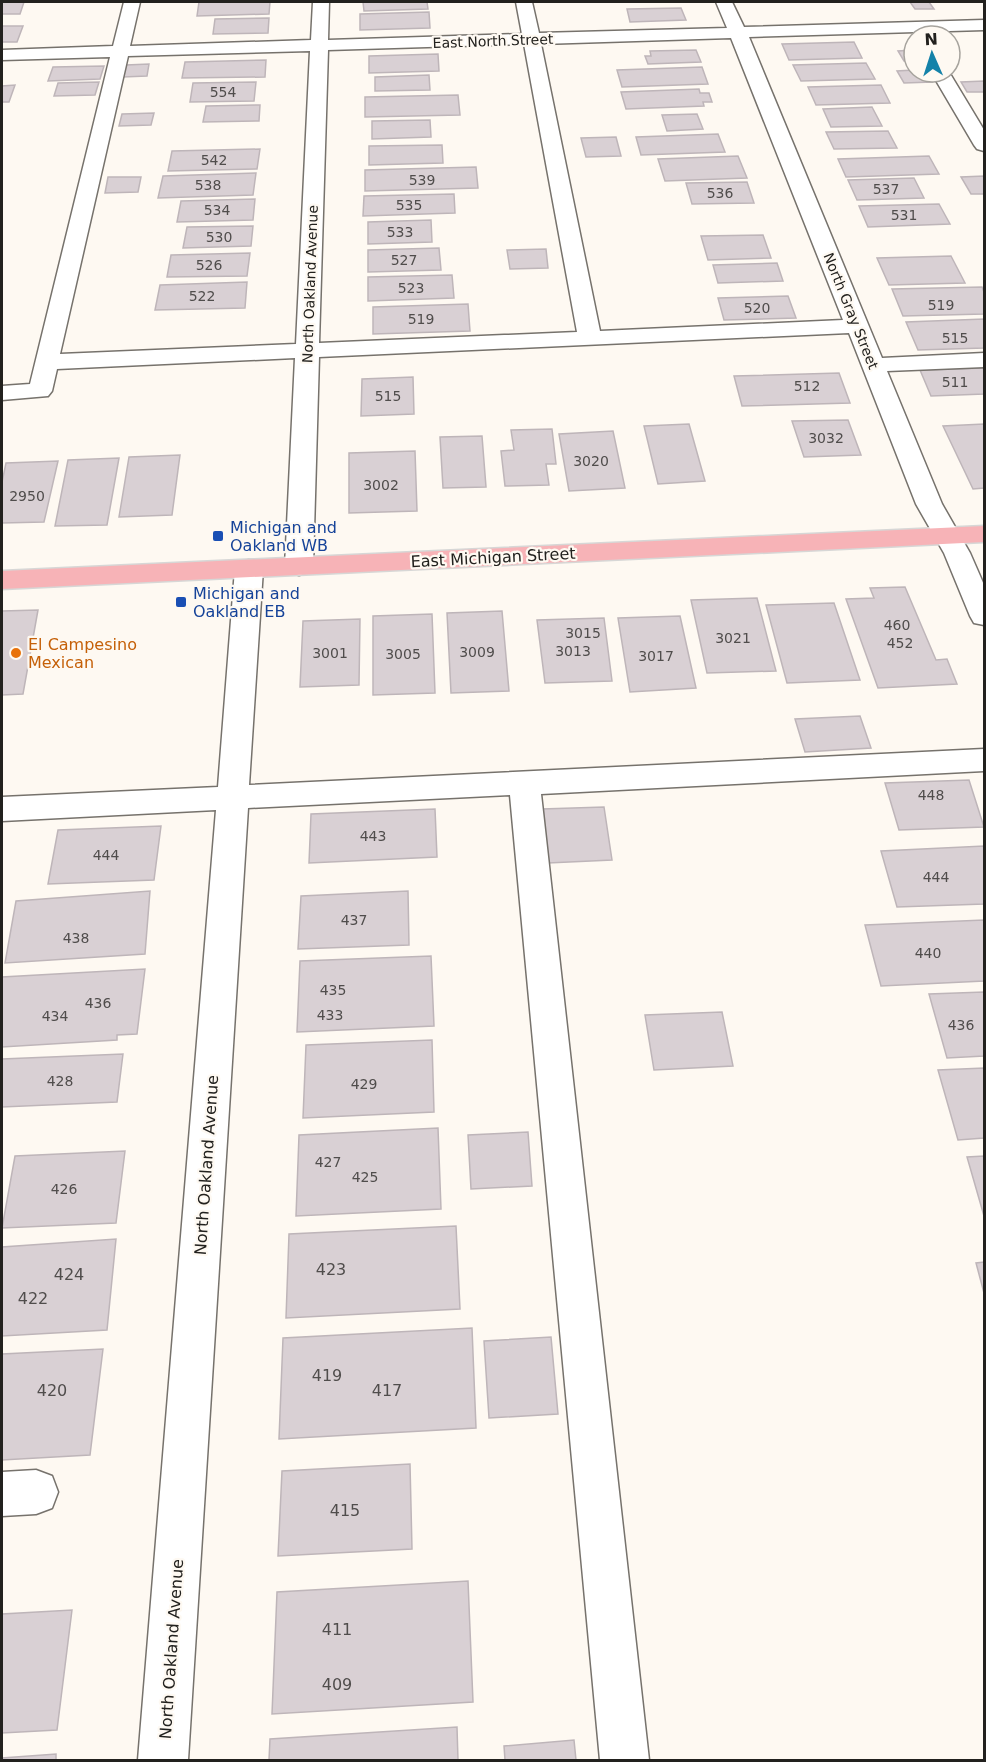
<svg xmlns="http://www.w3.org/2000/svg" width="986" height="1762" font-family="'DejaVu Sans',sans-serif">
  <rect width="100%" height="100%" fill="#fef9f2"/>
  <path fill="#d9d0d4" stroke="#beb5b9" stroke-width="1.5" d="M2,2H24L20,14H2Z
    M199,2H270L269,14L197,16Z
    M363,2H427L428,9L364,11Z
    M910,2H929L934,9H915Z
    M681,8L686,20L630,22L627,9Z
    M429,12L430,28L360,30V14Z
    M269,18L268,33L213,34L215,19Z
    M2,26H23L17,42H2Z
    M854,42L862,58L789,60L782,44Z
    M696,50L701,62L648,64L645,56H651L650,51Z
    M914,50V61H904L898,51Z
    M438,54L439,71L369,73V56Z
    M266,60L265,77L182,78L185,62Z
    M866,63L875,79L801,81L793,65Z
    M149,64L147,76L123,77L126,65Z
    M104,66L100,79L48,81L53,67Z
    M702,67L708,84L622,87L617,70Z
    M914,70L926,72L932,82L904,83L897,71Z
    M429,75L430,90L375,91V77Z
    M984,81V92H967L961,82Z
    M99,82L95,95L54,96L58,83Z
    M256,82L254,101L190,102L193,83Z
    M15,85L9,102H2V86Z
    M881,85L890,103L816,105L808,87Z
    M699,89L700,93H709L712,102H703L704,106L626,109L621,92Z
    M458,95L460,115L365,117V97Z
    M260,105L259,121L203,122L206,106Z
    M872,107L882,126L831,127L823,109Z
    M154,113L151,125L119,126L122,114Z
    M697,114L703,129L667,131L662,115Z
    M430,120L431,137L372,139V121Z
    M888,131L897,148L834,149L826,132Z
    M718,134L725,152L641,155L636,137Z
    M616,137L621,156L586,157L581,138Z
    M442,145L443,163L369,165V146Z
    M260,149L257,169L168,171L172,151Z
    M738,156L747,178L665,181L658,159Z
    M929,156L939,174L846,177L838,159Z
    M476,167L478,188L365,191V170Z
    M256,173L253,195L158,198L163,176Z
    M984,176V194H971L961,177Z
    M108,177H141L138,192L105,193Z
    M914,178L924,198L857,200L848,180Z
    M747,182L754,203L692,204L686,183Z
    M454,194L455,213L363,216L364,196Z
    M255,199L253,220L177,222L181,201Z
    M939,204L950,224L868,227L859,206Z
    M431,220L432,242L368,244V222Z
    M253,226L251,246L183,248L187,227Z
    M763,235L771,258L708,260L701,236Z
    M439,248L441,270L368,272V250Z
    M546,249L548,268L510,269L507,250Z
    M250,253L247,276L167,277L171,255Z
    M951,256L965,283L889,285L877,258Z
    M777,263L783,281L718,283L713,265Z
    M452,275L454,298L368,301V277Z
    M247,282L245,308L155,310L160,285Z
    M982,287L984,292V314L903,316L892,289Z
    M788,296L796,318L724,320L718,298Z
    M468,304L470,331L373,334V307Z
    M984,319V348L918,350L906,322Z
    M984,368V394L931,396L920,370Z
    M839,373L850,403L742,406L734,376Z
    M413,377L414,414L361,416L362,379Z
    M848,420L861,455L804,457L792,421Z
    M689,424L705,481L658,484L644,426Z
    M984,424V488L973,489L943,426Z
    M552,429L556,464H546L549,485L505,486L501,451L514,450L511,430Z
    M613,431L625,488L569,491L559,434Z
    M482,436L486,487L443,488L440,437Z
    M415,451L417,511L349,513V453Z
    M180,455L172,515L119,517L129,457Z
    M119,458L107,525L55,526L68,460Z
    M58,461L44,522L2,523V482L6,463Z
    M905,587L936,660L947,659L957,684L878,688L846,599L874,598L870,588Z
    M757,598L776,671L707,673L691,600Z
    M834,603L860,680L787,683L766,605Z
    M38,610L23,694L2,695V611Z
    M502,611L509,691L451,693L447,613Z
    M432,614L435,693L373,695V616Z
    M680,616L696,688L630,692L618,618Z
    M604,618L612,681L545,683L537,620Z
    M360,619L359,685L300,687L303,621Z
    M860,716L871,748L805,752L795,719Z
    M969,780L984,827L899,830L885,783Z
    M604,807L612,860L548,863L542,809Z
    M435,809L437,857L309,863L311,814Z
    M161,826L154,880L48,884L58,830Z
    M984,846V904L897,907L881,851Z
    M150,891L145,954L5,963L16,901Z
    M408,891L409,945L298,949L301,896Z
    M984,920V981L881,986L865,925Z
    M431,956L434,1026L297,1032L300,961Z
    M145,969L137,1034L117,1035V1040L2,1047V977Z
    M984,992V1056L947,1058L929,994Z
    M722,1012L733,1066L654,1070L645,1015Z
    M432,1040L434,1112L303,1118L306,1045Z
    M123,1054L117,1102L2,1107V1059Z
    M984,1068V1138L958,1140L938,1070Z
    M438,1128L441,1209L296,1216L299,1135Z
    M528,1132L532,1186L471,1189L468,1135Z
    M125,1151L116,1223L2,1228L15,1156Z
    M984,1156V1216L967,1157Z
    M456,1226L460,1309L286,1318L289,1234Z
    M116,1239L107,1330L2,1336V1247Z
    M984,1262V1293L976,1263Z
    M472,1328L476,1428L279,1439L283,1338Z
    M551,1337L558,1414L489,1418L484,1341Z
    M103,1349L90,1455L2,1460V1354Z
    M410,1464L412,1549L278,1556L282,1471Z
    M468,1581L473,1702L272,1714L277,1592Z
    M72,1610L57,1730L2,1733V1614Z
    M457,1727L458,1760H269L270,1739Z
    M574,1740L576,1760H505L504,1746Z
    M56,1754V1760H2V1758Z"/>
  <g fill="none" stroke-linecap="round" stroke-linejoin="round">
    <defs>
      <path id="minor" d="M124,2H140L130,46L311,40L313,2H329L328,40L522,34L516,2H532L539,33L727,28L716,2H732L744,27L984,20V30L749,37L882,358L984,353V367L887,371L942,504L970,553L984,585V625L974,623L970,616L944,553L916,504L849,333L319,357L313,566L309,572L299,575L289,572L285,566L295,358L57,369L52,391L48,396L2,400V386L30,384L110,57L2,60V50L113,46ZM731,38L843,320L600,331L541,44ZM524,44L577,332L319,343L328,50ZM310,51L296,344L60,354L128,56Z
        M931,72H949L984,130V151L977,149L974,145Z
        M249,560L259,563L263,569L249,785L984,749V771L541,794L649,1760H600L510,795L248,808L188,1760H138L216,810L2,821V797L218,787L235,569L239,563Z
        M36,1470L52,1476L58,1492L52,1508L36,1514L2,1516V1472Z"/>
      <path id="major" d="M984,526V542L2,589V571Z"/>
    </defs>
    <use href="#minor" stroke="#76726c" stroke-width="3"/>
    <use href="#major" stroke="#d7d7d6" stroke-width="3"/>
    <use href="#minor" fill="#fff" fill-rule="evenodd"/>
    <use href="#major" fill="#f7b3b7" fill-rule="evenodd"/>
  </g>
  <g fill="#1a4fb4" stroke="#fef9f2" stroke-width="2">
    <rect x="212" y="530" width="12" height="12" rx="3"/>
    <rect x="175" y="596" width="12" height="12" rx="3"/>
  </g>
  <circle fill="#e8710a" stroke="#fef9f2" stroke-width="2" cx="16" cy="653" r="6"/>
  <g text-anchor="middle" stroke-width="4.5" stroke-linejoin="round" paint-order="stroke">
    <g font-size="14" fill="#22211e" stroke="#fef9f2">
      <text transform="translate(493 41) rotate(-2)" y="5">East North Street</text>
      <text transform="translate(310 284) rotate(-88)" y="5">North Oakland Avenue</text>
      <text transform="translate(851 311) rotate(68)" y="5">North Gray Street</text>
    </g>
    <g font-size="14" fill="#504d4c">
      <text x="223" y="97">554</text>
      <text x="214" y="165">542</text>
      <text x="422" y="185">539</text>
      <text x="208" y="190">538</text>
      <text x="886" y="194">537</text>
      <text x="720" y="198">536</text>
      <text x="409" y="210">535</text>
      <text x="217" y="215">534</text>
      <text x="904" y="220">531</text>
      <text x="400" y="237">533</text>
      <text x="219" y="242">530</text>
      <text x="404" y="265">527</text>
      <text x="209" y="270">526</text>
      <text x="411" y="293">523</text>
      <text x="202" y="301">522</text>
      <text x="941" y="310">519</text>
      <text x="757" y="313">520</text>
      <text x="421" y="324">519</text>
      <text x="955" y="343">515</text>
      <text x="955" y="387">511</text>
      <text x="807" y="391">512</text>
      <text x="388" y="401">515</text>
      <text x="826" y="443">3032</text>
      <text x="591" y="466">3020</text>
      <text x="381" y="490">3002</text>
      <text x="27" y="501">2950</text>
      <text x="897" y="630">460</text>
      <text x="583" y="638">3015</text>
      <text x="733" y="643">3021</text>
      <text x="900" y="648">452</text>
      <text x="573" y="656">3013</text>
      <text x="477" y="657">3009</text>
      <text x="330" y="658">3001</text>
      <text x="403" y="659">3005</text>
      <text x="656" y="661">3017</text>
      <text x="931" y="800">448</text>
      <text x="373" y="841">443</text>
      <text x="106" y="860">444</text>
      <text x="936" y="882">444</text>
      <text x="354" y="925">437</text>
      <text x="76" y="943">438</text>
      <text x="928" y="958">440</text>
      <text x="333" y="995">435</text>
      <text x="98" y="1008">436</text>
      <text x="330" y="1020">433</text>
      <text x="55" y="1021">434</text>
      <text x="961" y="1030">436</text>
      <text x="60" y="1086">428</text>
      <text x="364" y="1089">429</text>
      <text x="328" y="1167">427</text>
      <text x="365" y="1182">425</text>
      <text x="64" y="1194">426</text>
    </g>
    <g font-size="16" fill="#164399" stroke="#fef9f2" text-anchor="start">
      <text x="230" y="533">Michigan and<tspan x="230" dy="18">Oakland WB</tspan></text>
      <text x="193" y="599">Michigan and<tspan x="193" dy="18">Oakland EB</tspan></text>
    </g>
    <g font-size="16" fill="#22211e" stroke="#fef9f2">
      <text transform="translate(493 557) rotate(-3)" y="6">East Michigan Street</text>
      <text transform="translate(206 1165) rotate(-86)" y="6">North Oakland Avenue</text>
      <text transform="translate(171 1649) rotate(-86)" y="6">North Oakland Avenue</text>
    </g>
    <g font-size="16" fill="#c56008" stroke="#fef9f2" text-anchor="start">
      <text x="28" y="650">El Campesino<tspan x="28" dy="18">Mexican</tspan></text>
    </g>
    <g font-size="16" fill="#504d4c">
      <text x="331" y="1275">423</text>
      <text x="69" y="1280">424</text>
      <text x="33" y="1304">422</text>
      <text x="327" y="1381">419</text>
      <text x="52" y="1396">420</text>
      <text x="387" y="1396">417</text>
      <text x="345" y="1516">415</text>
      <text x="337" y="1635">411</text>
      <text x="337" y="1690">409</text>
    </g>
  </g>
  <rect width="986" height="1762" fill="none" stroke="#22211e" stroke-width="6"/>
  <g transform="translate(932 54) rotate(357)"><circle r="28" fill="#fef9f2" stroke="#a6a39d" stroke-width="1.5"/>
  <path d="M0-4.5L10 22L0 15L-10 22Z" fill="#1482a9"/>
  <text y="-9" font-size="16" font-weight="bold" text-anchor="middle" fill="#22211e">N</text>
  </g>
</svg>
